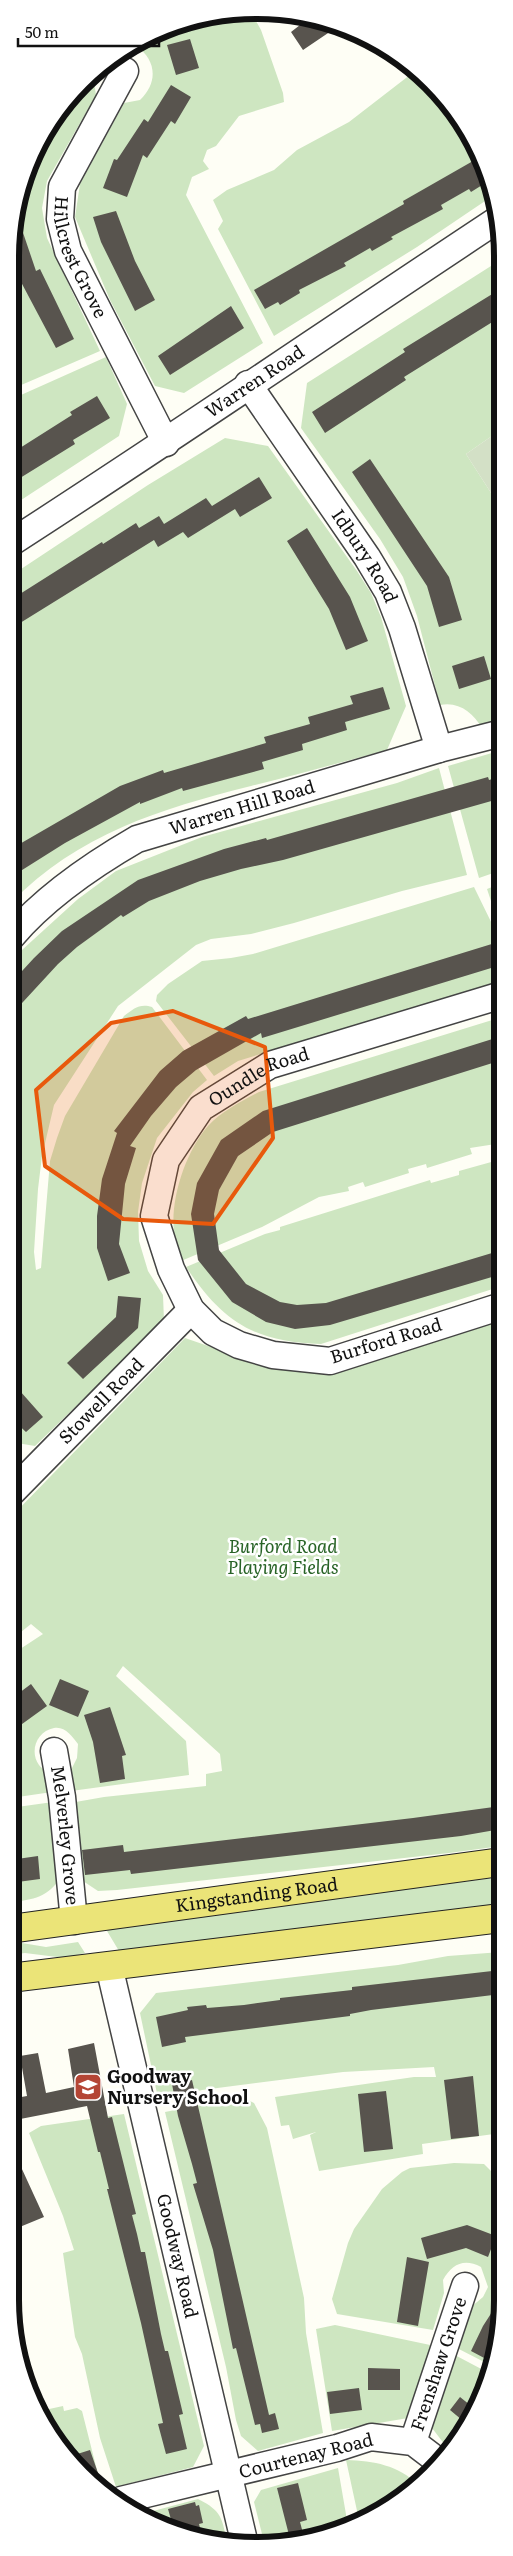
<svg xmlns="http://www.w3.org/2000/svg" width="513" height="2556" font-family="Literata,serif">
  <rect width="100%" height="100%" fill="#fefef5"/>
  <path fill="#cee6c1" d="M252,14L261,30L283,93L284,102L239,116L216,146L207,150L203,161L209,169L192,177L186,195L263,343L184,393L155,386L110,300L75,217L80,184L124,103L140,100C158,83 157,60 136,46L192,18Z
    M415,71L431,82L478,148L491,197L417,247L274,336L218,229L223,221L213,200L227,190L274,170L297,150L349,122Z
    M93,76L96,95L47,181L42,208L47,238L100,351L12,389V225L43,134Z
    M502,259V429L466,454L502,510V720L482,728C473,713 459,701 440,705L417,616L403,577L380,539L301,428L307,383Z
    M106,357L127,404L119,436L12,506V399Z
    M225,438L268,446L357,571L371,593L381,617L406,706L387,750C342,762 296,775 251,786C160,809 78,834 11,903L12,575L148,485Z
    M502,750V870L479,878L448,766Z
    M439,768L467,875L402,891L294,923L251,934L211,939L196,945L118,1006L54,1105L42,1156L38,1189L34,1252L36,1270L41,1268L50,1161L57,1138L65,1116L124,1016C133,1009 140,1003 152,1007L207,1080L193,1092L157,1138L142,1183L138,1212L139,1241L148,1271L163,1295L164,1321L35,1446L11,1442V960L78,899L116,871L202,837L397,783Z
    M502,883V934L487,889Z
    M474,887L495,930L502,952V980L493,983L238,1061L214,1076L156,1001L157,995L168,984L202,961L231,958L253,954Z
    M502,1017V1143L470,1148L472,1154L427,1168L426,1164L408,1169L409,1173L365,1187L363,1182L348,1187L349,1191L319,1197L262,1227L181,1261C179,1253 176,1246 175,1238C168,1204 185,1152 208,1126C222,1111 242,1101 259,1092Z
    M502,1159V1286L321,1344C254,1342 223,1322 186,1267L265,1234L280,1230V1227L430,1180L431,1183L459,1175V1171Z
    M502,1317L501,1846L449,1853L117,1890L98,1891L80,1879L70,1803L104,1797L206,1786V1774L222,1771L220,1754L123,1666L116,1676L186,1741L189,1775L71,1791L68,1776L77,1758L78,1744C72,1736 65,1726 54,1728C37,1731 29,1751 39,1765C42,1769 48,1772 49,1777C51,1781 51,1787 52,1792L11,1798V1655L43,1634L31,1624L11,1640V1517L185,1338L275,1369L333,1370Z
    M53,1802L62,1876C48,1897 34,1900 10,1902V1808Z
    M501,1877V1907L119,1951L107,1931L112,1926Z
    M10,1941L46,1947L78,1942L85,1953L65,1958L25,1953L10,1955Z
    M501,1952V2133L422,2144L423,2154L319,2171L310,2135L316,2132L293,2139L289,2125L281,2126L275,2097L414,2077H436L434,2067L343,2072L202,2090L159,2103L140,2013L156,1993L398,1965L448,1956Z
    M242,2097L254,2103L267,2128L304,2298L306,2333L323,2433L258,2451L241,2436L236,2420L226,2367L165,2112Z
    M124,2114L204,2446L193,2467L116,2487L100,2438L82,2354L75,2337L63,2253L74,2250L63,2216L29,2133L41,2126Z
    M454,2163L484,2164L501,2181V2331L490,2365L453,2346L465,2312L483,2297L488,2287L481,2267C464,2258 452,2264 443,2280L444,2293L433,2330L337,2314L332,2299L348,2243L354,2229L382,2189L402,2172L410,2168Z
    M335,2325L435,2346L408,2418L332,2431L316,2329Z
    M451,2353L487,2372L470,2422L448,2449L429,2424Z
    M63,2406L64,2411L77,2408L82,2411L101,2486L82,2474L40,2411Z
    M346,2460C375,2461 397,2465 419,2485L359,2520Z
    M338,2468L348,2526L335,2533L264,2542L254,2502L261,2490Z
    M198,2499C222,2511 222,2518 227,2542L162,2527L142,2514Z"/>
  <path fill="#d3e0c6" d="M502,429V510L466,454Z"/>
  <path fill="#58544e" d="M292,13L337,27L303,50L291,32L300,25Z
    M190,39L199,68L176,75L167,45Z
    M171,85L191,97L175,124L171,121L147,158L143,155L127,197L103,188L114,159L117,160L144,119L148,122Z
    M480,157L487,182L471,192L469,189L441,205L443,209L391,237L393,239L372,251L370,248L344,263L346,266L299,290L300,293L280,305L278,302L265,309L254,290L404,204L403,201Z
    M116,211L135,261L155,300L135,311L101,242L93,217Z
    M16,212L36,271L40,269L74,339L56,348L12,265V225Z
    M502,288V316L404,377L406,380L325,433L312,412L405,352L403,349Z
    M231,306L244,328L170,375L158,356Z
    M97,396L110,418L73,440L75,444L12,483V453L72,415L70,412Z
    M370,459L449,577L462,620L439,627L427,586L352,472Z
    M259,477L272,498L240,517L235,509L188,538L183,532L158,547L154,540L12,628V599L102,542L103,544L136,523L139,528L159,516L164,524L206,498L212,506Z
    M307,528L350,597L368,641L346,650L329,609L287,541Z
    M484,656L491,679L459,689L452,666Z
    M383,687L390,709L345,722L347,730L302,744L303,750L262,762L264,769L183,791L182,788L140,804V802L65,843L11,877V849L120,786L163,770L164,773L266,743L264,737L310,724L308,717L353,704L350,696Z
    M502,776V798L283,860L241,869L200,881L149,901L123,917L121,915L77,947L58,964L11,1015V983L34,958L62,931L138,880L224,849L266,838L267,840L488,777L489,780Z
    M495,943L501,965L262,1038L261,1033L196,1070L176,1087L151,1116L130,1146L136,1148L125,1184L119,1244L130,1273L108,1281L97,1248V1216L102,1179L117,1133L114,1131L160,1071L183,1051L246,1016L248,1019Z
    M502,1036V1060L273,1132L238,1156L219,1190L214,1214L219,1250L246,1284L280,1302L297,1305L326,1303L502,1250V1274L330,1325L295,1329L266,1322L232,1302L198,1260L191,1214L197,1183L221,1140L263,1111Z
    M118,1296L141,1298L138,1328L83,1379L67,1363L116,1317Z
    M20,1391L43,1417L26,1432L11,1418V1398Z
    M60,1679L89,1691L78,1717L49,1705Z
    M31,1684L47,1706L11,1732V1699Z
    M110,1707L126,1755L122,1756L125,1779L100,1783L93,1742L84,1715Z
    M501,1806V1829L461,1836L131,1874L130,1870L85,1875L82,1850L123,1845L124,1852L413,1818Z
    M38,1856L40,1879L10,1883V1860Z
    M501,1970V1994L371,2010L350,2014V2016L185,2037L186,2042L162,2047L156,2017L188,2010L187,2007L206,2005L207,2008L244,2005L280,2000V1998L352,1990V1987Z
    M94,2043L108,2118L112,2117L136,2214L132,2215L137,2234L141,2252H145L161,2334L165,2351H168L183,2414L179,2415L187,2449L166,2454L158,2424L163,2423L141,2323L107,2189H109L100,2152H98L87,2106L10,2121V2099L27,2096L20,2056L38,2053L46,2093L74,2087L68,2049Z
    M473,2076L479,2136L451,2139L444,2080Z
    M192,2080L269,2415L275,2413L279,2429L262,2433L260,2424L255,2425L236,2348L233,2349L213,2250L193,2184L197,2183L192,2164L178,2116L172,2084Z
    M386,2091L393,2149L364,2152L358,2094Z
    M10,2143L44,2217L10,2231Z
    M467,2225L496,2236L488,2257L466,2248L427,2259L421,2238Z
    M407,2257L429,2262L418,2326L397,2322Z
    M501,2298V2331L488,2360L471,2351L483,2326Z
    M368,2368L400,2369V2390H368Z
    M359,2388L362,2410L330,2414L327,2392Z
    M460,2397L475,2409L468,2425L450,2410Z
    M90,2450L98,2473L87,2477L71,2456Z
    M298,2483L307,2520L300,2522L304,2537L290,2539L277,2488Z
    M195,2502L196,2506L199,2505L203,2523L199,2524L202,2536L174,2530L168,2509Z"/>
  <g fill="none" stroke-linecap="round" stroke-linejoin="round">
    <defs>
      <g id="minor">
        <path id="s1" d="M125,71L62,187L60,219L68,251L166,443"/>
        <path id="s2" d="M248,384L367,557L388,592L402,628L439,749"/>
        <path id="s3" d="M12,542C175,437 335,327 497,220"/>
        <path id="s4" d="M11,937C45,897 92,865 137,839L439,749L502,733"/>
        <path id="s5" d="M502,1306L330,1361L273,1355L239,1345L213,1332L191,1310L171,1269L154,1216L166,1160L201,1108L270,1065L502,995"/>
        <path id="s6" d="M11,1493L191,1310"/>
        <path id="s7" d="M54,1751L62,1797L74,1921"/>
        <path id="s8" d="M109,1966L245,2545"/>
        <path id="s9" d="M413,2442L465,2286"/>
        <path d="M121,2500L337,2448L371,2437L413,2442L438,2461"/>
      </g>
      <g id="major">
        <path id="s10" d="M10,1929L501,1862"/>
        <path d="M10,1978L501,1918"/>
      </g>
    </defs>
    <use href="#minor" stroke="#444" stroke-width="29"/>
    <use href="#major" stroke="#222" stroke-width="30"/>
    <use href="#minor" stroke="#fff" stroke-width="26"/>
    <use href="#major" stroke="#ebe478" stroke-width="28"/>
  </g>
  <path fill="#e8590c" fill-opacity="0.2" stroke="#e8590c" stroke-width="4" stroke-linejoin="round" d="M173,1011L265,1047L273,1138L213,1224L123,1219L45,1166L36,1090L111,1023Z"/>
  <defs>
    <symbol id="school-square" viewBox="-11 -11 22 22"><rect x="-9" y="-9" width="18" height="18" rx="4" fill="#b44535" stroke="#fff"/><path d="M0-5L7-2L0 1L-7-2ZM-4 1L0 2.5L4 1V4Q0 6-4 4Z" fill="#fff"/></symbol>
  </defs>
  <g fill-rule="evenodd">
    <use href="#school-square" x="72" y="2071" width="32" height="32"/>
  </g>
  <g text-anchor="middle" stroke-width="5" stroke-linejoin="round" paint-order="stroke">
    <g font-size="18" fill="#111" stroke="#fff">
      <text dy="6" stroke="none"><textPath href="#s1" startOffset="206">Hillcrest Grove</textPath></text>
      <text dy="6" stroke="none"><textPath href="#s3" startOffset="291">Warren Road</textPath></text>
      <text dy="6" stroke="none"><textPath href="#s2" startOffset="208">Idbury Road</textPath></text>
      <text dy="6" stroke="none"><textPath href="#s4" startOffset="270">Warren Hill Road</textPath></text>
      <text dy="6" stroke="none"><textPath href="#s5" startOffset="621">Oundle Road</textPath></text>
      <text transform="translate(386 1341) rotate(-17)" y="6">Burford Road</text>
      <text dy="6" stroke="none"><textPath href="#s6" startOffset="129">Stowell Road</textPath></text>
      <text dy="6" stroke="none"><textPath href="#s7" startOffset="85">Melverley Grove</textPath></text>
      <text dy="6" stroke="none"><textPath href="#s10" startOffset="249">Kingstanding Road</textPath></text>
      <text dy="6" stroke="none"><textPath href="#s8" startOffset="298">Goodway Road</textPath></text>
      <text dy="6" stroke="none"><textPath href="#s9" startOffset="82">Frenshaw Grove</textPath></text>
      <text transform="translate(306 2456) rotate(-14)" y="6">Courtenay Road</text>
    </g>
    <g font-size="18" font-style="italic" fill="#286326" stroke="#fff">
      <text x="283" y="1553">Burford Road<tspan x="283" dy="21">Playing Fields</tspan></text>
    </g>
    <g font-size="18" font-weight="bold" fill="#111" stroke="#fff" text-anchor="start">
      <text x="107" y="2083">Goodway<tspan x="107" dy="21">Nursery School</tspan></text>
    </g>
  </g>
  <path d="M0 0H513V2556H0ZM256 19H257A237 237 0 0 1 494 256V2300A237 237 0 0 1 257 2537H256A237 237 0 0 1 19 2300V256A237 237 0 0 1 256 19Z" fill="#fff" fill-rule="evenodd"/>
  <path fill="none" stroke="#111" stroke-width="6" d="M256 19H257A237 237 0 0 1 494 256V2300A237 237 0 0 1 257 2537H256A237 237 0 0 1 19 2300V256A237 237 0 0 1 256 19Z"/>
  <path d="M18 38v8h141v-8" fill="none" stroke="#111111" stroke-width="2.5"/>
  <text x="25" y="38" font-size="15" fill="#111111" stroke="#ffffff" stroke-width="4" paint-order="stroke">50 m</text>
</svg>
